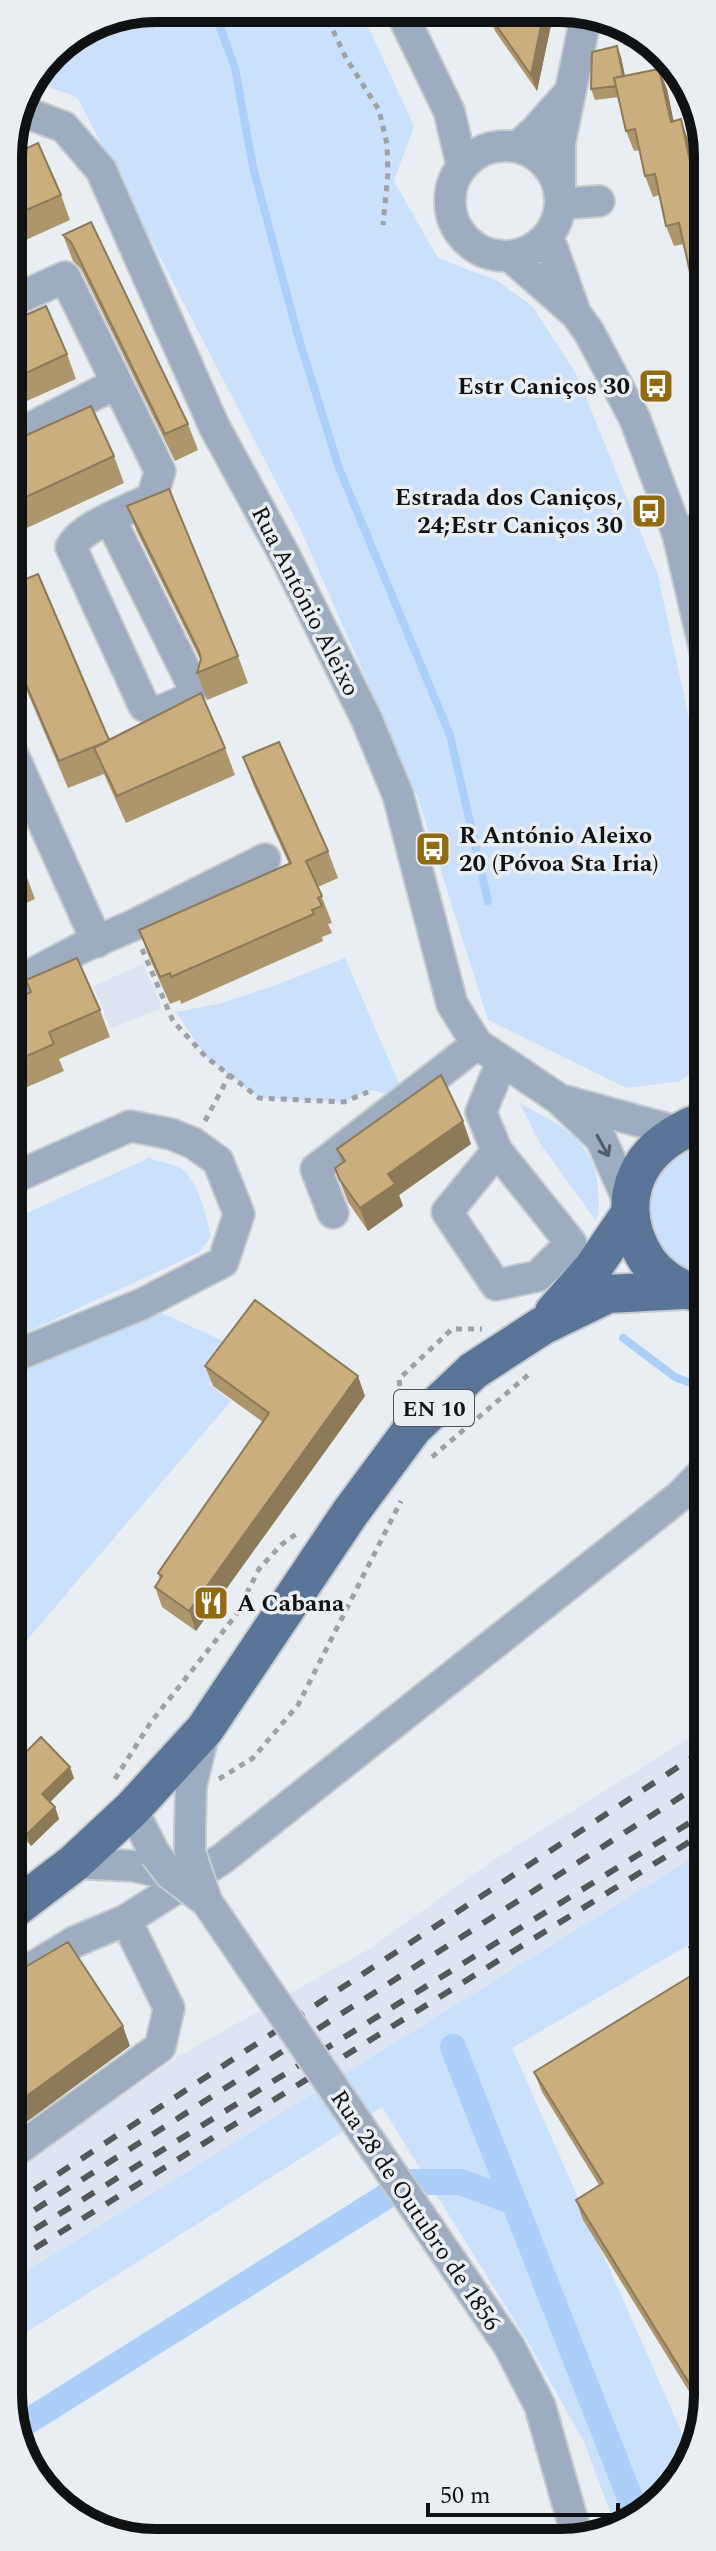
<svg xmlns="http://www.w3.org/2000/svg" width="716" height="2551" font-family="Spectral,serif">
  <rect width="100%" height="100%" fill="#e9eef3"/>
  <path fill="#dce5f1" d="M143,964L162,1008L111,1028L93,986Z
    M707,1727V1852L11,2281L10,2174L179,2056L369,1949L495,1859Z"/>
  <path fill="#cbe0fb" d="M156,8L360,9L414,126L394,181L438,258L496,280L532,306L576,373L658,575L706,798V1060L681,1081L627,1088L488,1020L418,798L301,530L77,97L37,83L52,51L100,19Z
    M345,958L406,1100L372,1090L344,1102L259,1098L206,1057L176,1012L222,1003L279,984Z
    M520,1104C559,1123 596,1142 598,1189C599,1200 600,1210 596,1221L540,1143Z
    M702,1142H706V1280L680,1271L649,1235V1187L680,1150Z
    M149,1158C159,1162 177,1164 184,1171C200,1186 206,1216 211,1236L200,1252L10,1340L9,1221Z
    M142,1304L232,1345L209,1384L231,1401L10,1660V1363Z
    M707,1849V1934L512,2048L689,2449L671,2493L615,2525L584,2442L529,2344L382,2107L11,2342V2281Z"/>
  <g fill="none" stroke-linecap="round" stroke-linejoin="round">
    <path stroke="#accffa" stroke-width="8" d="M213,8L235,68L253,167L298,336L339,468L450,735L488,901
      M623,1338L675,1377L707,1389"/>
    <path stroke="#accffa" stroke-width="26" d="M453,2047L636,2513
      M14,2430L409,2182H461L514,2202"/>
    <defs>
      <path id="minor" d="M400,10L449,111L462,166
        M24,112L64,127L101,170L214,426L286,558L366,718L398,795L452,1004L477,1044L559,1099L601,1139L630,1205
        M450 201a55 55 0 1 1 110 0a55 55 0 1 1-110 0Z
        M517,147L534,132L568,94
        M560,190V142L587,11
        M560,204L599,201
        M548,236L575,312
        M511,257L576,314L589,332L635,419L678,535L706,655
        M8,303L65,277L117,383
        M9,439L117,383L160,471L152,498C129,510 82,526 71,547L144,706L158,712L188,699L193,686L110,519
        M678,535L706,526
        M9,746L97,942
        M9,986L83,947L134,925L265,859
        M565,1101L679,1132
        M497,1151L571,1243L538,1276L496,1285L447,1212L497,1151L481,1112L502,1061
        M9,1180L130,1126L171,1134L193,1143L218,1161L239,1214L223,1262L142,1304L10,1358
        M333,1213L316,1169L477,1044
        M132,1809L155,1854
        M190,1829L191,1786L205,1729
        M74,1863L133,1866L170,1874
        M126,1920L222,1859L680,1496L707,1468
        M10,1981L74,1942L126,1920L169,2008L160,2047L10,2155
        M509,2346L540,2406L578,2540"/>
      <path id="major" d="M692,1291C675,1288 657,1274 647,1260C618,1215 627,1165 673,1136C684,1130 693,1123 706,1122
        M554,1312L593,1268L629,1215
        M10,1912L74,1863L132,1809L205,1729L350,1513L413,1428L473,1371L542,1326L608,1294L683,1290"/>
    </defs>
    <use href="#minor" stroke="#c6cbcf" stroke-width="34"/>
    <use href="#major" stroke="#c6cbcf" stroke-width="42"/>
    <path stroke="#9ea1a5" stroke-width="5" stroke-dasharray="6 6" stroke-linecap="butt" d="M323,9L346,58L379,110L387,144L388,173L383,225
      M142,949L173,1021L206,1057L259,1098L344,1102L368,1092
      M205,1121L230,1074
      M401,1398L399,1379L452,1329H482
      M432,1457L528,1375
      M115,1779L151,1722L236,1615L259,1569L281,1545L299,1532
      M219,1779L253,1758L298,1705L401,1501"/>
    <use href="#minor" stroke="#9dacbf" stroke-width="30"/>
    <use href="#major" stroke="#5a7597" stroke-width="38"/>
    <path stroke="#55585b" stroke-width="6" stroke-dasharray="14 14" stroke-linecap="butt" d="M11,2205L707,1748
      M11,2225L707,1780
      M11,2244L707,1812
      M11,2263L707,1831"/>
    <defs>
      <path id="minor-bridge" d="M190,1829V1852L207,1902L509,2346
        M155,1854L170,1874L207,1902"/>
    </defs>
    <use href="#minor-bridge" stroke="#c6cbcf" stroke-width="34" stroke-linecap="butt"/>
    <use href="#minor-bridge" stroke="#9dacbf" stroke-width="30"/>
  </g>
  <path fill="#ae966c" d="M554,11L537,91L495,31L489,15Z
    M621,57L625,76L667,89L673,121L681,119L688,140L694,166L705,172V291L697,293L690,272L684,244L674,246L666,226L659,195L653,197L645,176L640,150L634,151L626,131L619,97L595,100L591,89Z
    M8,157L61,195L70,220L8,248Z
    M91,222L188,424L198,450L175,461L81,269L73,261L63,235Z
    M8,323L67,354L76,379L9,409Z
    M9,443L114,456L124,483L16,533L9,516Z
    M127,506L238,656L248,683L207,700L197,673L201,661L137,532Z
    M9,586L109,740L225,748L235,775L126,823L104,774L68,788L9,649Z
    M243,757L328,851L338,878L318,887L332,923L328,924L332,933L322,937L323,941L181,1004L180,1000L170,1004L149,957L139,930L289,864L253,784Z
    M9,837L25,872L35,899L9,911Z
    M26,980L100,1010L110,1037L59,1059L64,1071L9,1095V1002L30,992Z
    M471,1144L399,1195L403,1206L368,1231L348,1202L335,1168L342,1163L337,1149Z
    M205,1366L365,1396L196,1631L162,1607L155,1587L160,1579L158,1573L263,1422L213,1386Z
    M10,1768L74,1778L50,1802L55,1807L59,1819L31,1846L14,1828L10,1832Z
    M707,1935L708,2404L703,2414L583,2220L576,2200L599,2185L542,2092L534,2072L698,1971L689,1947Z"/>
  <path fill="#8d7a58" d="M544,11H554L537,91L531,75Z
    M617,46L621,57L629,96L624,85Z
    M659,69L667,89L678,142L671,122Z
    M681,119L688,140L698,187L691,166Z
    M463,1121L471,1144L399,1195L403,1206L368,1231L360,1208L388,1174Z
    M358,1376L365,1396L196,1631L189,1611Z
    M70,1767L74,1778L46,1806L42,1794Z
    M55,1807L59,1819L31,1846L27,1834Z
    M10,1817L14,1828L10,1832Z
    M123,2026L130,2046L10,2134V2108Z"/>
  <path fill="#caae7e" stroke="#8d7a58" stroke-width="2" d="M490,10L544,11L531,75L489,15Z
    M617,46L623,76L614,78L616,86L591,89L592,52Z
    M659,69L671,122L681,119L691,166L702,164L705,178V284L702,270L690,272L679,223L666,226L655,174L645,176L635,129L626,131L614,78Z
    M38,143L61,195L8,218V157Z
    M91,222L188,424L165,434L71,242L63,235Z
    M46,306L67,354L9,381L8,323Z
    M91,406L114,456L9,505V443Z
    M169,489L238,656L197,673L201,659L199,651L127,506Z
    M38,574L109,740L201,693L225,748L117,796L94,748L108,741L59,761L9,645V586Z
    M279,742L328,851L306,861L322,896L318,898L322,906L312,910L314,914L171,977L170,973L160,977L139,930L291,863L243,757Z
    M9,837L25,872L9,879Z
    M77,958L100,1010L49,1032L54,1044L9,1064V1002L31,992L26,980Z
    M441,1075L463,1121L388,1174L395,1184L360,1208L340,1180L335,1168L345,1161L337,1149Z
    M255,1300L358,1376L189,1611L155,1587L162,1576L158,1573L269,1413L205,1366Z
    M41,1737L70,1767L42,1794L55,1807L27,1834L10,1817V1768Z
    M707,1935L708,2404L705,2409L576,2200L603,2183L534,2072L702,1969L689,1947Z
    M68,1942L123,2026L10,2108V1976Z"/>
  <defs><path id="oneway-shaft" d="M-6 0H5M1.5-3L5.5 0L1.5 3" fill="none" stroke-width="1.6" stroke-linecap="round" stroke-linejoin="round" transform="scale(2)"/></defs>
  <use stroke="#565e69" href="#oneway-shaft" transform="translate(603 1146) rotate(61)"/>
  <defs>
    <symbol id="bus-square" viewBox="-11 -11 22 22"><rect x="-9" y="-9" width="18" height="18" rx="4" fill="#926a12" stroke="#e9eef3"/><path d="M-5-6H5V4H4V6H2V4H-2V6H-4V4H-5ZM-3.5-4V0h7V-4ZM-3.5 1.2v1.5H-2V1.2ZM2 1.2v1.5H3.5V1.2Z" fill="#fff"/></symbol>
    <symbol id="restaurant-square" viewBox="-11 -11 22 22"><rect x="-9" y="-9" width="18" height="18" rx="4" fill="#926a12" stroke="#e9eef3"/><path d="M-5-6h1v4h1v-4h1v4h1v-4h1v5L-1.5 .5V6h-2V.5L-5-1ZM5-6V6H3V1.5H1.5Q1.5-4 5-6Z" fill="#fff"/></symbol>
  </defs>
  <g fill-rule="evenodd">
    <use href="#bus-square" x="636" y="366" width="40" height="40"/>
    <use href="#bus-square" x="629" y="491" width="40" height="40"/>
    <use href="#bus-square" x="413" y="829" width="40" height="40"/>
    <use href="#restaurant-square" x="191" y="1583" width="40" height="40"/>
  </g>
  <g text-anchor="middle" stroke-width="7" stroke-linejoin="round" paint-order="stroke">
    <rect fill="#e9eef3" stroke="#505356" stroke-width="2" x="394" y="1390" width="80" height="36" rx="6"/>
    <g font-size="22" font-weight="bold" fill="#0f1113">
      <text x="434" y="1416">EN 10</text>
    </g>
    <g font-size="24" font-weight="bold" fill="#0f1113" stroke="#e9eef3" text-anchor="end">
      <text x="630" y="394">Estr Caniços 30</text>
      <text x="623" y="505">Estrada dos Caniços,<tspan x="623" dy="28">24;Estr Caniços 30</tspan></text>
      <text x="459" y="843" text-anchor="start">R António Aleixo<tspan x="459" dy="28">20 (Póvoa Sta Iria)</tspan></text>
      <text x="237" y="1611" text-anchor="start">A Cabana</text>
    </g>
    <g font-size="24" fill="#0f1113" stroke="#e9eef3">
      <text transform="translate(306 601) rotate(63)" y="8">Rua António Aleixo</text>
      <text transform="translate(416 2210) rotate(56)" y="8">Rua 28 de Outubro de 1856</text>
    </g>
  </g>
  <path d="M0 0H716V2551H0ZM156 22H560A134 134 0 0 1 694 156V2395A134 134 0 0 1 560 2529H156A134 134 0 0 1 22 2395V156A134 134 0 0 1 156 22Z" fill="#e9eef3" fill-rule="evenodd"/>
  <path fill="none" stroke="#0f1113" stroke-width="10" d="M156 22H560A134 134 0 0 1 694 156V2395A134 134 0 0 1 560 2529H156A134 134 0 0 1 22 2395V156A134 134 0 0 1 156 22Z"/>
  <path d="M428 2503v12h190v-12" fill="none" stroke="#0f1113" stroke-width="4"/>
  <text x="440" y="2503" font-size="24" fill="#0f1113" stroke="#e9eef3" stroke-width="6" paint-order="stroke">50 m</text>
</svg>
